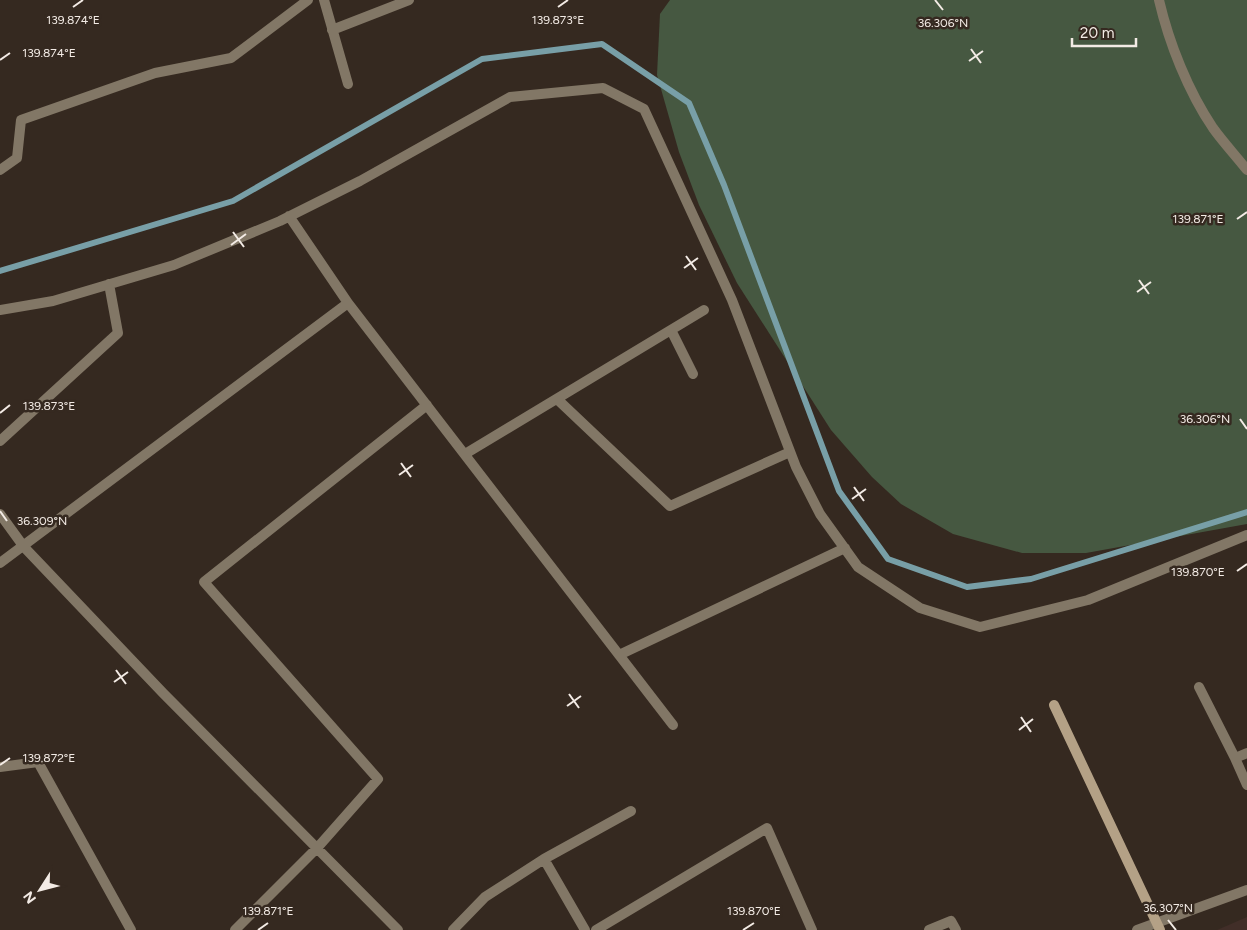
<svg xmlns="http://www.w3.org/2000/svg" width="1247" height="930" font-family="Figtree,sans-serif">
  <rect width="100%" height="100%" fill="#352920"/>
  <path fill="#412e28" d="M1247,917V930H1217Z"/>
  <path fill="#465841" d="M670,0H1247V524L1086,553H1022L953,534L901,504L872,477L831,430L737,283L699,205L679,152L657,75L660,14Z"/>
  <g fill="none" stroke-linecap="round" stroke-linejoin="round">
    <path stroke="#789fa7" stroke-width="6" d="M0,271L233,201L482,59L602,44L689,103L724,185L839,491L888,559L967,587L1031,579L1247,512"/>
    <path stroke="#827766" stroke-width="10" d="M324,0L348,84
      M332,30L409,0"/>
    <path stroke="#827766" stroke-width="10" d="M1159,0C1169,43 1188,91 1213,128C1223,142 1236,156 1247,170
      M0,170L17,158L21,120L155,73L231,58L308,0
      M348,303L673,725
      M0,310L53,301L174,265L280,221L360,181L510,97L603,88L644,109L732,300L796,467L820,514L858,567L920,608L980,627L1088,600L1247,535
      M671,330L693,374
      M557,399L670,506L790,452
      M0,441L118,333L109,284
      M465,454L704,310
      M0,514L24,547L163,693L398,930
      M0,563L348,303L289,216
      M619,655L845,548
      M1199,687L1235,758
      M1247,753L1235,758L1247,785
      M0,767L38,762L131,930
      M544,859L585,930
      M235,930L318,847L378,779L204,582L427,405
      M453,930L485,897L544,859L631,811
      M596,930L767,828L812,930
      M929,930L951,921L956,930
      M1137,930L1247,890"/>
    <path stroke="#b4a186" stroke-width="10" d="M1054,705L1160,930"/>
  </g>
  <path fill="none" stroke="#f3ebe5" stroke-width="2" d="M935,0L943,10M73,7L83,0M558,7L568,0M971,49L981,63M0,60L10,53M969,61L983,51M1237,219L1247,212M233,232L244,247M231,245L246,234M686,256L696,270M684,268L698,258M1139,280L1149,294M1137,292L1151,282M0,413L10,405M1240,419L1247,429M401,463L411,477M399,475L413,465M854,487L864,501M852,499L866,489M0,511L7,521M1237,571L1247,564M116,670L126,684M114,682L128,672M569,694L579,708M567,706L581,696M1021,717L1031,732M1019,730L1033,719M0,765L10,758M1168,920L1176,930M258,930L268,923M743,930L754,923"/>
  <g font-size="12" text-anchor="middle" fill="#f3ebe5" stroke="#352920" stroke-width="5" stroke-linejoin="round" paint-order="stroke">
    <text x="558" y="24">139.873°E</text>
    <text x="73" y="24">139.874°E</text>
    <text x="943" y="27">36.306°N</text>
    <text x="49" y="57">139.874°E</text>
    <text x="1198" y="223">139.871°E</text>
    <text x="49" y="410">139.873°E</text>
    <text x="1205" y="423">36.306°N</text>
    <text x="42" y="525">36.309°N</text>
    <text x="1198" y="576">139.870°E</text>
    <text x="49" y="762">139.872°E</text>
    <text x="1168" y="912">36.307°N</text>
    <text x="268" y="915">139.871°E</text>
    <text x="754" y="915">139.870°E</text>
  </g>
  <g transform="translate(40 890) rotate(234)" stroke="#352920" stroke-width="4" paint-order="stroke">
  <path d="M0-4L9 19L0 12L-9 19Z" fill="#f3ebe5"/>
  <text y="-8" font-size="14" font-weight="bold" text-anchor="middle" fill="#f3ebe5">N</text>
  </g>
  <path d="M1072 38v8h64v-8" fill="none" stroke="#f3ebe5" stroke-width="2.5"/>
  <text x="1080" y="38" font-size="15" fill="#f3ebe5" stroke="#352920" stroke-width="4" paint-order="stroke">20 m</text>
</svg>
